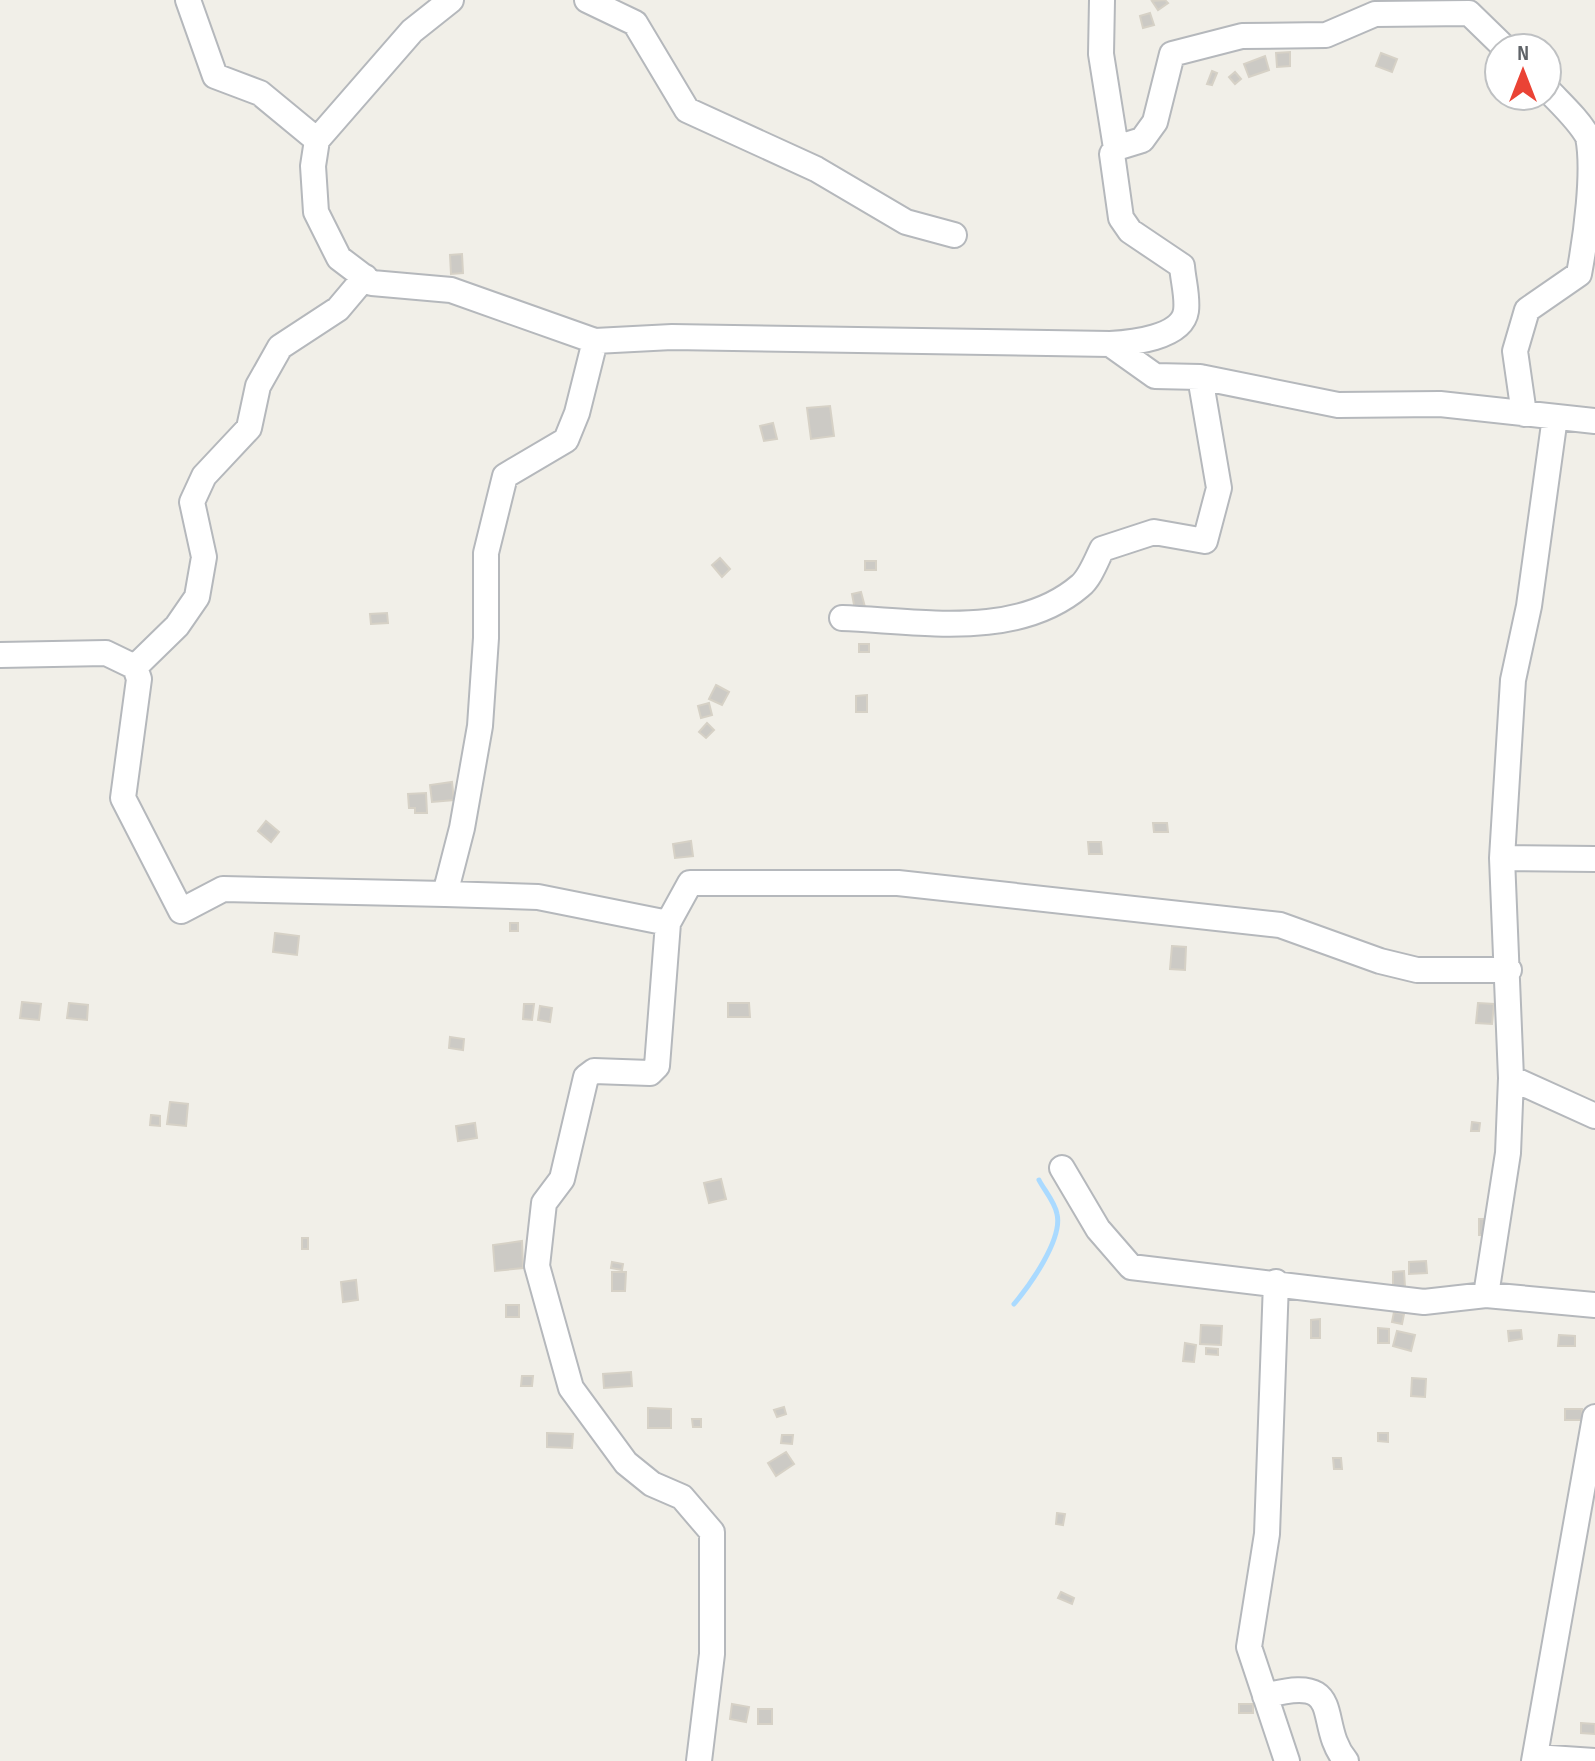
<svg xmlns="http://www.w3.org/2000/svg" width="1595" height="1761" font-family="'Sofia Sans Condensed',sans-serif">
  <rect width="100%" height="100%" fill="#f1efe8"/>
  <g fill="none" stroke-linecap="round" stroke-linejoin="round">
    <path stroke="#aadaff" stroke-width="5" d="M1014,1304C1030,1285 1063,1239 1057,1214C1055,1202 1044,1190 1039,1180"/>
  </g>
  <path fill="#cccac5" stroke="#d6d1c6" stroke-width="2" d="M1165,0L1168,3L1158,10L1152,1Z
    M1150,13L1154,25L1143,28L1140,16Z
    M1290,52V66L1277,67L1276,53Z
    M1381,53L1397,59L1392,72L1376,66Z
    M1265,56L1269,70L1249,77L1244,64Z
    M1212,71L1217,73L1212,85L1207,84Z
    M1235,72L1241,79L1235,84L1229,77Z
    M462,254L463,273L451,274L450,255Z
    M830,406L834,436L811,439L807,408Z
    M773,423L777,439L764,441L760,426Z
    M720,558L730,569L722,577L712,565Z
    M865,561H876V570H865Z
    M861,592L865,607L855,610L852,594Z
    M387,613L388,623L371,624L370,614Z
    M859,644H869V652H859Z
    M716,685L729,692L722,705L709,699Z
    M867,695V712H856V696Z
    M709,703L712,715L701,718L698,706Z
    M707,723L714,730L706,738L699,732Z
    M452,782L454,800L432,802L430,785Z
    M426,793L427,813H415V808H409L408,794Z
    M266,821L279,832L271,842L258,831Z
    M1153,823H1167L1168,832H1154Z
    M691,841L693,856L675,858L673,844Z
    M1088,842H1101L1102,854H1089Z
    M510,923H518V931H510Z
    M275,933L299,936L297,955L273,952Z
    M1172,946L1186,947L1185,970L1170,969Z
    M22,1002L41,1004L39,1020L20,1018Z
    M69,1003L88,1005L87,1020L67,1018Z
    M728,1003H749L750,1017H728Z
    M1478,1003L1494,1004L1492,1024L1476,1023Z
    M524,1004H534L532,1020L523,1019Z
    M540,1006L552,1008L550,1022L538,1020Z
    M450,1037L464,1039L463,1050L449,1048Z
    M170,1102L188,1104L186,1126L167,1124Z
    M151,1115L160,1116V1126L150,1125Z
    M1472,1122L1480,1123L1479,1131H1471Z
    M475,1123L477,1138L458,1141L456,1126Z
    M721,1179L726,1199L709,1203L704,1183Z
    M1479,1219H1486V1235H1479Z
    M302,1238H308V1249H302Z
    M522,1241L523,1268L495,1271L493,1245Z
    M1426,1261L1427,1273L1409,1274V1262Z
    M612,1262L623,1264L622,1270L611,1268Z
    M1404,1271L1405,1287H1393V1272Z
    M612,1272H626L625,1291H612Z
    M356,1280L358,1300L343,1302L341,1282Z
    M506,1305H519V1317H506Z
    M1394,1312L1404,1314L1402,1324L1392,1322Z
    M1320,1319V1338H1311V1320Z
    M1201,1325L1222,1326L1221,1345L1200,1344Z
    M1378,1328L1389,1329V1343H1378Z
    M1521,1330L1522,1339L1509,1341L1508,1331Z
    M1397,1331L1415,1335L1411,1351L1393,1346Z
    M1559,1335L1575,1336V1346H1558Z
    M1185,1343L1196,1345L1194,1362L1183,1361Z
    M1206,1348L1218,1349V1355L1206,1354Z
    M631,1372L632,1386L604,1388L603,1374Z
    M522,1376H533L532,1386H521Z
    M1412,1378L1426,1379L1425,1397L1411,1396Z
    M784,1407L786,1414L777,1417L774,1410Z
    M648,1408L671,1409V1428H648Z
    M1565,1409H1582V1420H1565Z
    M692,1419H701V1427H693Z
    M547,1433L573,1434L572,1448L547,1447Z
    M1378,1433H1388V1442L1378,1441Z
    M782,1435H793L792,1444L781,1443Z
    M786,1452L794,1464L776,1476L768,1463Z
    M1333,1458H1341L1342,1469H1334Z
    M1057,1513L1065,1514L1063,1525L1056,1524Z
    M1061,1592L1074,1598L1072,1604L1058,1598Z
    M732,1704L749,1707L746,1722L730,1719Z
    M1239,1704H1253V1713H1239Z
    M758,1709H772V1724H758Z
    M1581,1723L1595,1724V1734L1581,1733Z"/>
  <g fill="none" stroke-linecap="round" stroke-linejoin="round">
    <defs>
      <path id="minor" d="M188,0L215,76L260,93L317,140
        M451,0L412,31L317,140L313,166L316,212L339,258L372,283L451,290L595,341L672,337L1110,344L1155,376L1200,377L1338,405L1440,404L1595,421
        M587,0L635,23L687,110L816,169L906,222L954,235
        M1102,0L1101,54L1116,148
        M1110,344C1131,343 1182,338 1186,311C1188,297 1183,280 1182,266L1130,231L1121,218L1112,154L1116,148L1142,140L1155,122L1172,54L1242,36L1326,35L1375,14L1469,13L1505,48
        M1524,414L1515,351L1527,310L1579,274C1586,237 1595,171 1588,137C1579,120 1560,103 1547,89
        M842,618C919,621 1017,640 1080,586C1090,578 1096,561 1102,549L1154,532L1205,541L1219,488L1200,377
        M0,655L106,653L135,667L139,679L123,798L181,911L223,889L445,894L538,897L668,923
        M135,667L177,626L197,597L204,557L192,502L204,476L249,428L258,386L280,347L338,309L365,277
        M1502,858L1595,859
        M445,894L462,828L480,726L486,638V553L505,476L566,440L577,413L595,341
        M1511,1078L1595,1116
        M1062,1168L1098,1229L1131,1267L1424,1302L1486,1295L1595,1305
        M1276,1282L1267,1534L1249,1647L1287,1761
        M1486,1295L1508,1153L1511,1078L1502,858L1513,680L1529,606L1555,417
        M1265,1696C1349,1673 1314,1723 1346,1761
        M1535,1757L1595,1761
        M699,1761L712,1654V1532L682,1497L652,1484L626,1463L571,1388L537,1266L544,1203L562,1179L586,1077L594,1071L650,1073L657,1066L668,923L690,883H898L1280,925L1380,961L1417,970H1509
        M1534,1761L1595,1417"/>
    </defs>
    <use href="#minor" stroke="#b5b8bc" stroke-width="28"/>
    <use href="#minor" stroke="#fff" stroke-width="24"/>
  </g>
  <g transform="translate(1523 72)"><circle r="38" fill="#ffffff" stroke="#bfc1c3" stroke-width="2"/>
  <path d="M0-6L14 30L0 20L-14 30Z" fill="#ea4335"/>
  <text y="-12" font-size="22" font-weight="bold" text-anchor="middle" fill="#5f6368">N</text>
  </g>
</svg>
